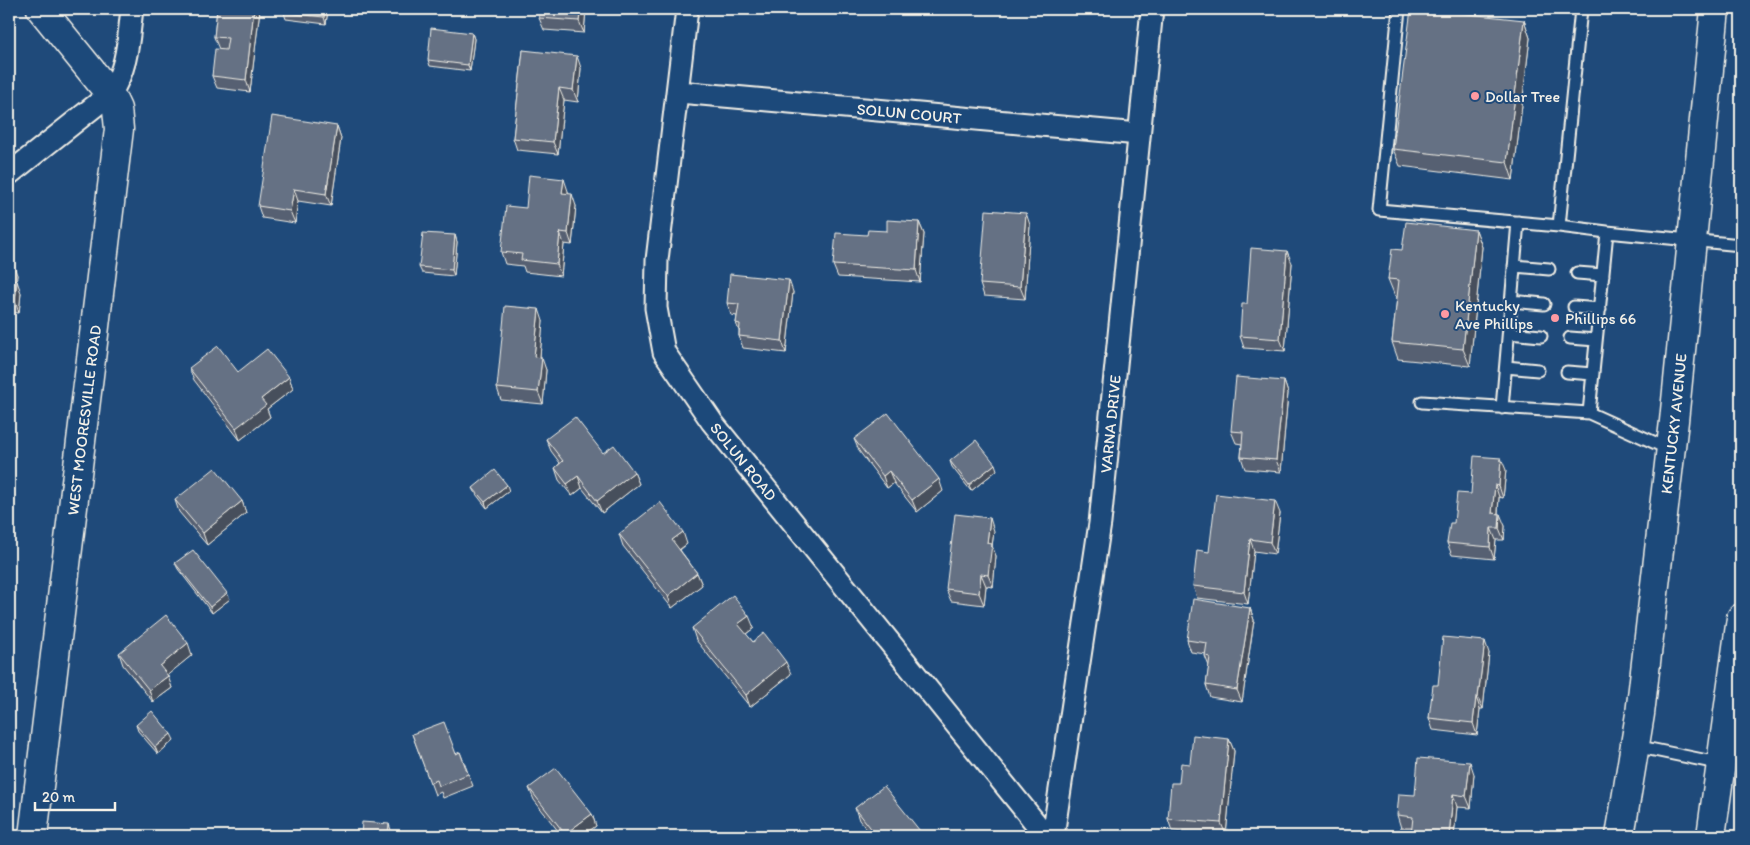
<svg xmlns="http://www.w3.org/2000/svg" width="1750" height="845" font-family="Itim,sans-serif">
  <rect width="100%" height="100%" fill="#1f4a7a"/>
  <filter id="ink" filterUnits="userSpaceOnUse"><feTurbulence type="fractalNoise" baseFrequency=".02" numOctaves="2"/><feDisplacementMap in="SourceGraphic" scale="10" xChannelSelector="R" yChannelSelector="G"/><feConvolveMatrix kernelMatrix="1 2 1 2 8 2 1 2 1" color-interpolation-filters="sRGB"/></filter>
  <g filter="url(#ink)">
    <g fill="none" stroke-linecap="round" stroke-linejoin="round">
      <defs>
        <path id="lane" d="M1399,9L1379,210L1559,226
          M1581,9L1559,226L1607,232
          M1514,266L1549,269
          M1577,273L1603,275
          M1511,301L1544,304
          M1574,307L1600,309
          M1509,333L1541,336
          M1570,338L1596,340
          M1506,367L1538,370
          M1567,372L1593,374
          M1422,402L1589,413
          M1502,408L1518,222
          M1671,450L1589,413L1607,232L1741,245
          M1635,746L1722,764"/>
        <g id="street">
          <path id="s1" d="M687,9L657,260L656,308L664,352L712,422L1046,836"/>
          <path id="s2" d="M679,92L1139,134"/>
          <path d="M9,174L110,94C128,67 128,41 132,9"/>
          <path id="s3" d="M1053,836L1100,523L1152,9"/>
        </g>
        <g id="secondary">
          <path id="s4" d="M33,836L119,129L117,109L110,94L41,9"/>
        </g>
        <g id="primary">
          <path id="s5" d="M1620,836L1640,714L1674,421L1715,9"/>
          <path d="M1711,836L1741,618"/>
        </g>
      </defs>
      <use href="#lane" stroke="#f4f1e8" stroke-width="15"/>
      <use href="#street" stroke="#f4f1e8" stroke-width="25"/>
      <use href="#secondary" stroke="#f4f1e8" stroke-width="31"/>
      <use href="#primary" stroke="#f4f1e8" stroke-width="31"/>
      <use href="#lane" stroke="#1f4a7a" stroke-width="11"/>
      <use href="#street" stroke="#1f4a7a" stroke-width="21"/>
      <use href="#secondary" stroke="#1f4a7a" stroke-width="28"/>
      <use href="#primary" stroke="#1f4a7a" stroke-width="28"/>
    </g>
    <path fill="#576172" stroke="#f4f1e8" d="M217,9H260L250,92L217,88L212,76L219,49L214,37Z
      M284,9H328L326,24L286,19L284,13Z
      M540,9H586L584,33L544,30L539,18Z
      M1524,20L1530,38L1513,180L1400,166L1393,149Z
      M472,33L474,39L470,71L430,66L428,60Z
      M523,50L581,68L578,102L564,100L558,154L517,150L513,138Z
      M337,126L341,138L331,206L298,201L295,223L262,218L258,206Z
      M568,191V194L576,206L572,245L564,244L561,276L525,272L523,266L505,264L501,252L526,208Z
      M919,222L924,234L920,282L838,277L833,265L867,235L887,231Z
      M1030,225L1025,299L984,296L980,284Z
      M1476,230L1482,247L1470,366L1398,359L1392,342L1397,297L1395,296L1388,279L1402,250Z
      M455,235L457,242L454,276L422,273L419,267Z
      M9,263L17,275L16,281L21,293L19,313L9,312Z
      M1292,263L1285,351L1244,348L1240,336Z
      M793,292L786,353L743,348L739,336V331L736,323L737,316L731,315L727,303Z
      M543,321L540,357L546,370L543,404L501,400L497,388Z
      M189,368L238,372L289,377L293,389L267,409L270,417L240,440L194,380Z
      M1284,381L1288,393L1281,472L1245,469L1241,457L1242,444L1236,443L1231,431Z
      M546,439L603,453L634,472L639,484L602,513L582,488L572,496L559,480L555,468L560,463L551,451Z
      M854,439L943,491L917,512L894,483L887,488L859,451Z
      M950,461L997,470L971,491L952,467Z
      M1506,470L1503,498L1499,497L1498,514L1505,526L1504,540H1496L1494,559L1452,555L1447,543L1471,494Z
      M473,488L509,491L487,508L476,494Z
      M175,500L242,501L246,513L207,545L179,512Z
      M1280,513L1275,554L1254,551L1248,604L1197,598L1193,586L1209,552Z
      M994,531L992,546L996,556L993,587L986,586L984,605L951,601L946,589Z
      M619,534L687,544L680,550L697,573L702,585L672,608L623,546Z
      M175,563L230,599L212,613L178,569Z
      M1250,608L1254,620L1242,702L1210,697L1206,685L1209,666L1205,656L1206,654L1191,652L1187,640Z
      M692,628H754L746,634L753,642L791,674L750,707L696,640Z
      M119,653L192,655L167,675L172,688L153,702L123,665Z
      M1489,653L1483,709H1480L1477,735L1433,730L1429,718L1438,685Z
      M136,725L174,740L158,754L138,731Z
      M412,734L456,754L460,752L473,786L443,798L441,792L435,795Z
      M1229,739L1234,751L1226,835L1172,831L1168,819L1179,783L1190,764Z
      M1474,774L1471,808L1457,807L1454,836H1411L1412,828H1401L1397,815L1415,795Z
      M529,788L592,814L596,826L582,836H562L534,800Z
      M855,808L924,836H872L859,820Z"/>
    <path fill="#474f5c" stroke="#f4f1e8" d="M254,9H260L250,92L246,80Z
      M325,9H328L326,24L324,17Z
      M581,9H586L584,33L579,21Z
      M1524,20L1530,38L1513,180L1507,162Z
      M472,33L474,39L470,71L468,65Z
      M577,56L581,68L578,102L573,90Z
      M559,88L564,100L558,154L553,142Z
      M337,126L341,138L331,206L326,194Z
      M564,179L568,191L567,205L562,193Z
      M294,189L298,201L295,223L290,211Z
      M572,194L576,206L572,245L568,233Z
      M1026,213L1030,225L1025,299L1020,287Z
      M919,222L924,234L920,282L916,270Z
      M1476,230L1482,247L1470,366L1463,349Z
      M560,232L564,244L561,276L557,264Z
      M455,235L457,242L454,276L452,270Z
      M1287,251L1292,263L1285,351L1280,339Z
      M13,263L17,275L15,292L11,280Z
      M789,280L793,292L786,353L782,341Z
      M17,281L21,293L19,313L15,301Z
      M539,309L543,321L539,369L534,357Z
      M542,358L546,370L543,404L538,392Z
      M289,377L293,389L267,409L270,417L240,440L236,428L261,399Z
      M1284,381L1288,393L1281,472L1276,460Z
      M1501,458L1506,470L1503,498L1499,486Z
      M995,464L997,470L971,491L969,485Z
      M889,471L894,483L887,488L883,476Z
      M634,472L639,484L602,513L597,501Z
      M578,476L582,488L572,496L567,484Z
      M939,479L943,491L917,512L912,500Z
      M507,485L509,491L487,508L485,502Z
      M1495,485L1499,497L1497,525L1492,513Z
      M242,501L246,513L207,545L203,533Z
      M1275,501L1280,513L1275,554L1270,542Z
      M1500,514L1505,526L1504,540L1499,528Z
      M990,518L994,531L992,546L996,556L993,587L988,575L987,543Z
      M1491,528L1496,540L1494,559L1490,547Z
      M683,532L687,544L676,552L672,540Z
      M1250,539L1254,551L1248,604L1244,592Z
      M697,573L702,585L672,608L668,596Z
      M981,574L986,586L984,605L979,593Z
      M227,593L230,599L212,613L210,607Z
      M1250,608L1254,620L1242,702L1237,690Z
      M749,616L754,628L743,636L738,624Z
      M1485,641L1489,653L1483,709L1478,697Z
      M188,643L192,655L164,678L160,666Z
      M786,662L791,674L750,707L746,695Z
      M168,676L172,688L153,702L149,690Z
      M1476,697L1480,709L1477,735L1473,723Z
      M171,734L174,740L158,754L155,747Z
      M1229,739L1234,751L1226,835L1221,823Z
      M1470,762L1474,774L1471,808L1466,796Z
      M1453,794L1457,807L1454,836H1449Z
      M592,814L596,826L582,836H566L565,834Z
      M389,824L393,836H388Z"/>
    <path fill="#657184" stroke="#f4f1e8" d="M217,9H254L246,80L212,76L215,49L226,50L228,38L214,37Z
      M284,9H325L324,17L284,13Z
      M540,9H581L579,21L539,18Z
      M1411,9H1422L1524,20L1507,162L1393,149Z
      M431,28L472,33L468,65L428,60Z
      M523,50L577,56L573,90L559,88L553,142L513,138Z
      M272,116L337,126L326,194L294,189L290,211L258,206Z
      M529,175L564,179L562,193L572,194L568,233L560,232L557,264L521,260L522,254L501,252L506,206L526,208Z
      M986,210L1026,213L1020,287L980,284Z
      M887,220L919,222L916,270L833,265L836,233L867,235L868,230L887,231Z
      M1406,222L1476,230L1463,349L1392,342L1399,280L1388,279L1392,249L1402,250Z
      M423,233L455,235L452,270L419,267Z
      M1251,248L1287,251L1280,339L1240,336L1242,304H1247Z
      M9,263H13L11,280L17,281L15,301L9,300Z
      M730,274L789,280L782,341L739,336L740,324L736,323L739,304L727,303Z
      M505,306L539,309L534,357L542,358L538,392L497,388Z
      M218,346L238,372L267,349L289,377L261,399L266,405L236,428L189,368Z
      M1236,377L1284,381L1276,460L1241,457L1243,432L1231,431Z
      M888,413L939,479L912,500L889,471L883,476L854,439Z
      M575,417L603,453L614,445L634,472L597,501L578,476L567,484L555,468L563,461L546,439Z
      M976,440L995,464L969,485L950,461Z
      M1474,456L1501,458L1499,486L1495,485L1492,513L1500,514L1499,528H1491L1490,547L1447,543L1450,523H1454L1457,493L1471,494Z
      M215,468L242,501L203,533L175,500Z
      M495,470L507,485L485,502L473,488Z
      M1216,494L1275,501L1270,542L1250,539L1244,592L1193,586L1197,550L1209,552Z
      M660,502L683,532L672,540L697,573L668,596L619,534Z
      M955,514L990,518L987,543L992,544L988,575L981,574L979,593L946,589Z
      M193,550L227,593L210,607L175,563Z
      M733,595L749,616L738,624L753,642L764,633L786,662L746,695L692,628Z
      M1193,599L1250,608L1237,690L1206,685L1210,657L1205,656L1207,643L1187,640Z
      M166,615L188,643L160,666L168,676L149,690L119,653Z
      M1443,637L1485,641L1478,697H1476L1473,723L1429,718L1433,685H1438Z
      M152,711L171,734L155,747L136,725Z
      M444,722L456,754L460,752L468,774L439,786L437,780L430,783L412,734Z
      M1193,735L1229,739L1221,823L1168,819L1171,783H1179L1181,763L1190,764Z
      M1418,758L1470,762L1466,796L1453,794L1449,836H1411L1413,817L1397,815L1399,794L1415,795Z
      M556,768L592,814L565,834L529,788Z
      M884,786L924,836H877L855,808Z
      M362,822L389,824L388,836H361Z"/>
  </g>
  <g fill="#ff9aa2" stroke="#1f4a7a" stroke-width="2">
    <circle cx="1475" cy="96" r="5"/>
    <circle cx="1445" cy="314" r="5"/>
    <circle cx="1555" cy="318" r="5"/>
  </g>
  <g text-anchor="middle" stroke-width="4" stroke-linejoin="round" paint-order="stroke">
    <g font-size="16" fill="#f4f1e8" stroke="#1f4a7a" text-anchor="start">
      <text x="1485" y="102">Dollar Tree</text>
      <text x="1455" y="311">Kentucky<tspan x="1455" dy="18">Ave Phillips</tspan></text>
      <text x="1565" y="324">Phillips 66</text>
    </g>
    <g font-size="16" fill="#f4f1e8" stroke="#1f4a7a">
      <text dy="6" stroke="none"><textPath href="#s2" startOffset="231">SOLUN COURT</textPath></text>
      <text dy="6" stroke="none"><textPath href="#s4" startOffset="419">WEST MOORESVILLE ROAD</textPath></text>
      <text dy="6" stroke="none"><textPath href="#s3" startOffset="416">VARNA DRIVE</textPath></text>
      <text dy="6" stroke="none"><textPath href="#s5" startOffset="416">KENTUCKY AVENUE</textPath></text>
      <text dy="6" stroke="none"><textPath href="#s1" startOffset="481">SOLUN ROAD</textPath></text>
    </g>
  </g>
  <rect width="1750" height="845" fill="none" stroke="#1f4a7a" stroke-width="30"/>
  <rect x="15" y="15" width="1720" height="815" fill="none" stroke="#f4f1e8" stroke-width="2" filter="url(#ink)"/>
  <path d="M35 802v8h80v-8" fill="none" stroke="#f4f1e8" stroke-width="2.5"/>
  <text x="42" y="802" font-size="15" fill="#f4f1e8" stroke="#1f4a7a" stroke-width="4" paint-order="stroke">20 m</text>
</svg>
